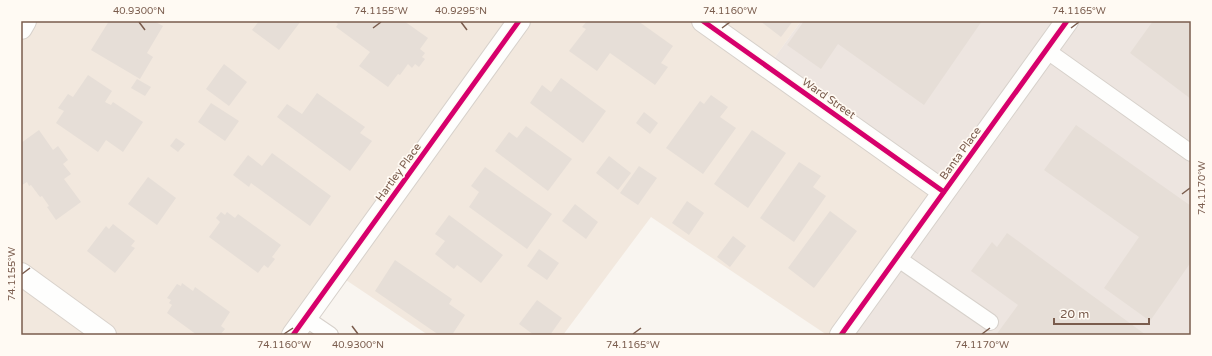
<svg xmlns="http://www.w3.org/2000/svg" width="1212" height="356" font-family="'Varela Round',sans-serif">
  <rect width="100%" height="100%" fill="#f9f5f0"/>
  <path fill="#f2e8de" d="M21,21H801L768,67L944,192L841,335H827L651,217L563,335H428L337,274L293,335H21Z"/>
  <path fill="#ede5e0" d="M801,21H1191V335H841L944,192L768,67Z"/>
  <path fill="#e6ded7" d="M109,21H154L163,26L147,53L153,57L140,79L91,50Z
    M259,21H301L279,50L252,30Z
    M334,21H404L428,38L420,49L425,53L422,57L425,59L419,67L415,64L412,68L408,64L400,75L398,74L388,87L359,66L370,52L336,27L338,24Z
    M587,21H638L673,46L661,63L668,67L655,85L610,53L597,71L569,51L586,29L582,27Z
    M760,21H793L781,37Z
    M804,21H982L924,105L838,44L821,69L787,45Z
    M1153,21H1191V99L1130,53Z
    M224,64L247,82L229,106L206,89Z
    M88,75L112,91L105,102L111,105L113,102L143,122L123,152L106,140L98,152L56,123L64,111L58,108L68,94L73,97Z
    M561,78L606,111L583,143L530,103L542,85L551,92Z
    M137,79L151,87L145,96L131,88Z
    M317,93L365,127L360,133L372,141L350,171L277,117L287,104L302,114Z
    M711,95L728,107L720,117L736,128L703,174L666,148L700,101L704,104Z
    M211,103L239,121L225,141L198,122Z
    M644,112L658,123L650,134L636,123Z
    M1076,125L1191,206V262L1150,321L1104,288L1139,237L1044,170Z
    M526,126L572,159L548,191L495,151L509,132L517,138Z
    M39,130L53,150L58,146L68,160L63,164L71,174L64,179L81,202L56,220L47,207L49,206L42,196L40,197L31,185L29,186L27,182L22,185L21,183V143Z
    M752,130L786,153L748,208L714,184Z
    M176,138L185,144L178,152L170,146Z
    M272,153L331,196L310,226L251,183L249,187L233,175L248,155L262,166Z
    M609,156L631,173L618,190L596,173Z
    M799,162L821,176L813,187L826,196L794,242L760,218Z
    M639,166L657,178L638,205L620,193Z
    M485,167L552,214L527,249L469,207L479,192L471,186Z
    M148,177L176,198L157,225L128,204Z
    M687,201L704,213L689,235L672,223Z
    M575,204L598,222L586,239L562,221Z
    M830,211L857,231L814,288L788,268Z
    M221,212L225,215L227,212L235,218L238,214L281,245L272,257L275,259L268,268L264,265L258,273L209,237L220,222L216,218Z
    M449,215L503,255L481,283L457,265L454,269L435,254L445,241L435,234Z
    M113,224L135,241L131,246L135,248L115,273L87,251L106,226L109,229Z
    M1007,233L1146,335H996L1018,305L971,271L992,242L997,247Z
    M733,236L746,246L730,267L717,257Z
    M539,249L559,263L547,280L527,266Z
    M395,260L452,299L449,304L465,315L452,335H439L375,291Z
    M182,283L193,291L195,287L230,312L221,326L225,329L220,335H197L167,313L172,305L169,303L171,300L167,298L177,284L181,286Z
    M537,300L562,318L550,335H534L519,324Z"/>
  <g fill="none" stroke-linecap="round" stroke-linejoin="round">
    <defs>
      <path id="lane" d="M1046,50L1191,153
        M897,258L990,322
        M305,318L330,335"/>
      <path id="street" d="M703,21L944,192
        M21,28L25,21
        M293,335L519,21
        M841,335L1067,21"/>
      <path id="secondary" d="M21,274L105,335"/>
    </defs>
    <use href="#lane" stroke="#d7d1cb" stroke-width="18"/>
    <use href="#street" stroke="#d7d1cb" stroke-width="24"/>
    <use href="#secondary" stroke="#d9d2cb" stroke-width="24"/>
    <use href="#lane" stroke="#fefefd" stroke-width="16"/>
    <use href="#street" stroke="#fefefd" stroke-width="22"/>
    <use href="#secondary" stroke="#fefefd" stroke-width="22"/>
    <defs>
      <path id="cycleway" d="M703,21L944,192
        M293,335L519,21
        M841,335L1067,21"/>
    </defs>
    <use href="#cycleway" stroke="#fffaf3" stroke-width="8"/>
    <use href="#cycleway" stroke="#d6006c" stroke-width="5"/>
  </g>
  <path fill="none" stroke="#7a5c4d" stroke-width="1.5" d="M139,22L145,30M461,22L467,30M373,28L381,22M722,28L730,22M1071,28L1079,22M1182,194L1190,188M22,274L30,268M352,326L358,334M284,334L293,328M633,334L641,328M982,334L990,328"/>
  <g text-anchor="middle" stroke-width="3.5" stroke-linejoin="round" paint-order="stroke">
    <g font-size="11" fill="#7a5c4d" stroke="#fffaf3">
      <text transform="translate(829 98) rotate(35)" y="4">Ward Street</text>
      <text transform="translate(960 153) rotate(-54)" y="4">Banta Place</text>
      <text transform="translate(398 172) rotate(-54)" y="4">Hartley Place</text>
    </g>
  </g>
  <rect width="1212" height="356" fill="none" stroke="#fffaf3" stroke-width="44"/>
  <path d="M1054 318v6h95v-6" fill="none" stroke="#7a5c4d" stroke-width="2"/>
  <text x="1060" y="318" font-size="12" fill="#7a5c4d" stroke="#fffaf3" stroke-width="3" paint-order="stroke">20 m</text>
  <rect x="22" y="22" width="1168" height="312" fill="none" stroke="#7a5c4d" stroke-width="1.5"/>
  <g font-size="10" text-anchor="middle" fill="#7a5c4d">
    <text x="139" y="14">40.9300°N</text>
    <text x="381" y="14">74.1155°W</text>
    <text x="461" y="14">40.9295°N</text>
    <text x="730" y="14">74.1160°W</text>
    <text x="1079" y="14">74.1165°W</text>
    <text transform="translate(1201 188) rotate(-90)" y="4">74.1170°W</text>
    <text transform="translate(11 274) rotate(-90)" y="4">74.1155°W</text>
    <text x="284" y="348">74.1160°W</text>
    <text x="358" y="348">40.9300°N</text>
    <text x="633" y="348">74.1165°W</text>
    <text x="982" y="348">74.1170°W</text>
  </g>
</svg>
